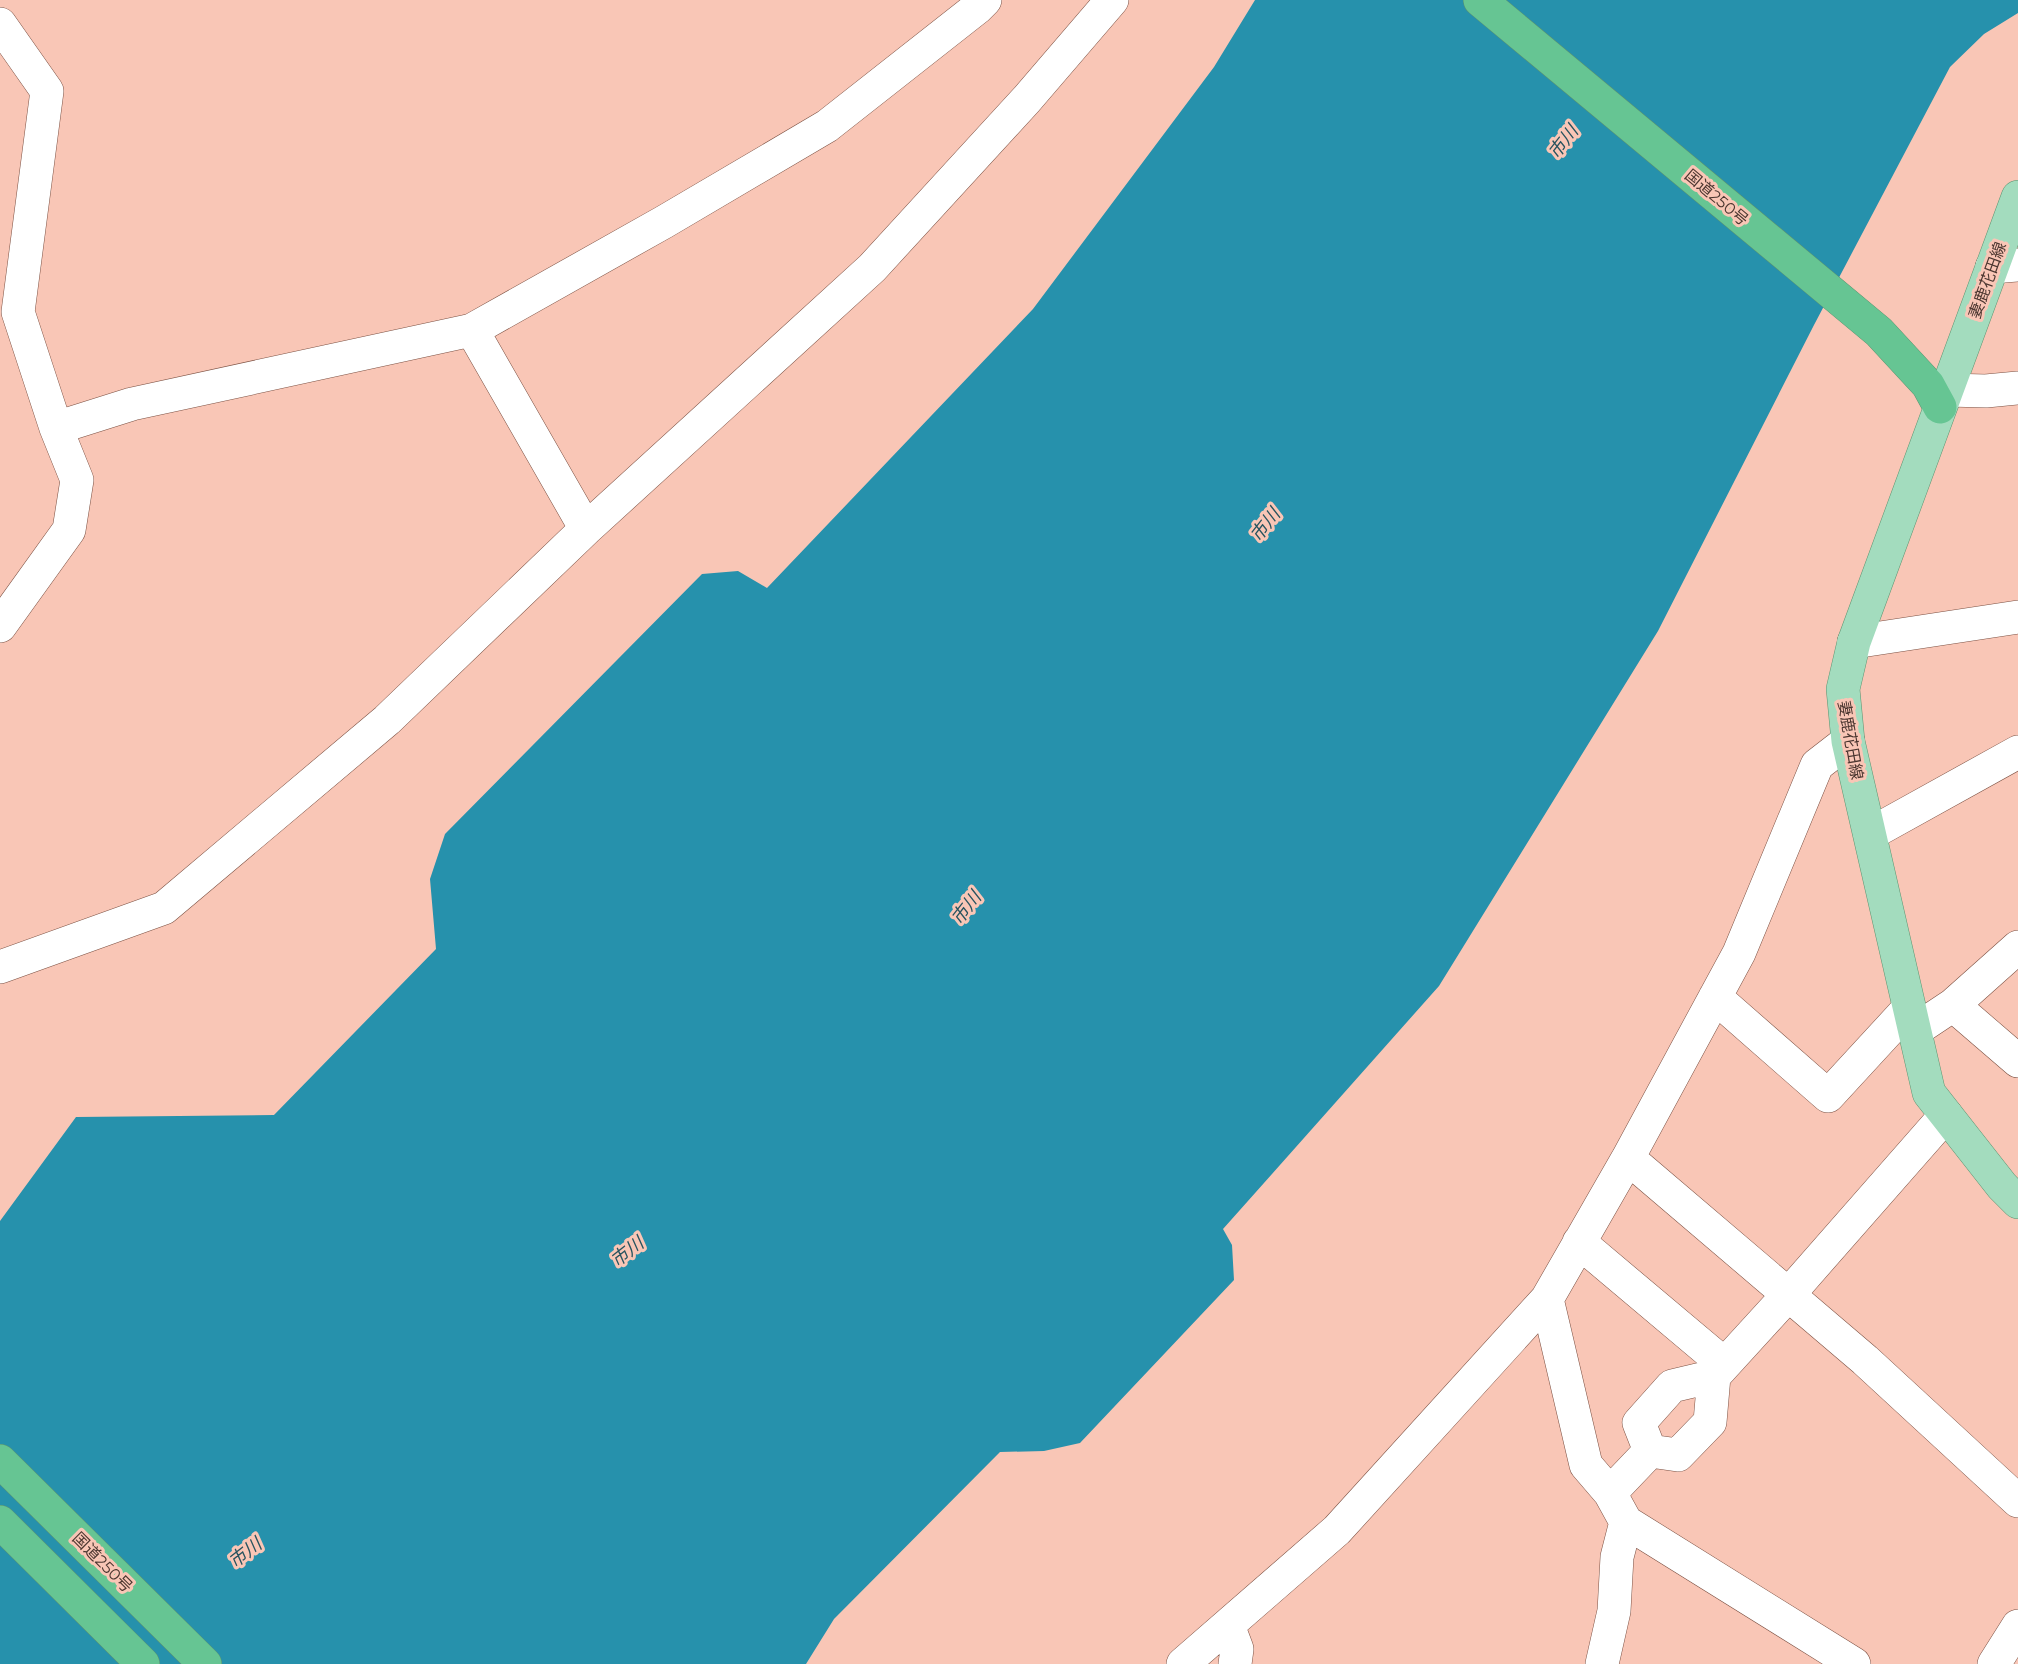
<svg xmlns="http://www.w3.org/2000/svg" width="2018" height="1664" font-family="Montserrat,'Noto Sans JP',sans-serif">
  <rect width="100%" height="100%" fill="#f9c6b6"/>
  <path fill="#2691ac" d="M1255,0H2018V13L1984,34L1950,67L1814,325L1658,631L1439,986L1223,1229L1232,1245L1234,1280L1080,1443L1044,1451L1000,1452L834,1619L806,1664H0V1221L76,1117L274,1115L436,949L430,879L445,834L702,574L738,571L767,588L1033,309L1214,67Z"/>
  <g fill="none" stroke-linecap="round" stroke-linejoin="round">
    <defs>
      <path id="minor" d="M0,24L47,91L18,312L56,428L77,480L69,530L0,626
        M1992,267L2018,265
        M472,330L586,529
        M1947,390L1986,391L2018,388
        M56,428L132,404L472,330L664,222L827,126L977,8L985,0
        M1854,642L2018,617
        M1870,834L2018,752
        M0,967L164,908L387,720L586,529L872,268L1027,99L1112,0
        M1715,997L1828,1096L1909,1008
        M1953,1005L2018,1061
        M1914,1031L1953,1005L2018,947
        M1628,1158L1865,1360L2018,1501
        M1579,1242L1724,1364
        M1547,1299L1586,1465L1610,1493L1626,1522L1854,1664
        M1650,1451L1678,1455L1710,1422L1714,1376
        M1610,1493L1650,1451L1639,1423L1672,1386L1714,1376L1788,1295L1946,1115
        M1228,1625L1237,1649L1235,1664
        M1183,1664L1337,1530L1547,1299L1628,1158L1739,953L1817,765L1848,741
        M1602,1664L1614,1611L1617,1557L1626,1522
        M1994,1664L2018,1626"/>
      <path id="major" d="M2018,197L1854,642L1843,689L1848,741L1929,1093L2002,1186L2018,1202"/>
      <path id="highway" d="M1480,0L1879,332L1928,385L1940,407
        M0,1461L205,1664
        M0,1522L143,1664"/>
    </defs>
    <use href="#minor" stroke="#7c5143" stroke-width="34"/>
    <use href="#major" stroke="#5d9370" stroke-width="34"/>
    <use href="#highway" stroke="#5d9370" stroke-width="34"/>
    <use href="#minor" stroke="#fff" stroke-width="33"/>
    <use href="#major" stroke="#a3dcbe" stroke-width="33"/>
    <use href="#highway" stroke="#66c593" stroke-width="33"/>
  </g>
  <g text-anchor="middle" stroke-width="6" stroke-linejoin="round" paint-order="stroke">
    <g font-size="16" fill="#4b3630" stroke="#f9c6b6">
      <text transform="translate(1717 197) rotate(40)" y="6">国道250号</text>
      <text transform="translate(1987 280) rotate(-70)" y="6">妻鹿花田線</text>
      <text transform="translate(1851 740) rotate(80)" y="6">妻鹿花田線</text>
      <text transform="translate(103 1562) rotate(45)" y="6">国道250号</text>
    </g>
    <g font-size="18" font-style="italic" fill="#27535f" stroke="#f9c6b6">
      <text transform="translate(1563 142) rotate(-52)" y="6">市川</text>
      <text transform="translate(1265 525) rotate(-52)" y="6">市川</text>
      <text transform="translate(966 908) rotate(-52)" y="6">市川</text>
      <text transform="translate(627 1252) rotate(-38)" y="6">市川</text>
      <text transform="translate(245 1553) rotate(-38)" y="6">市川</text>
    </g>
  </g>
</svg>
